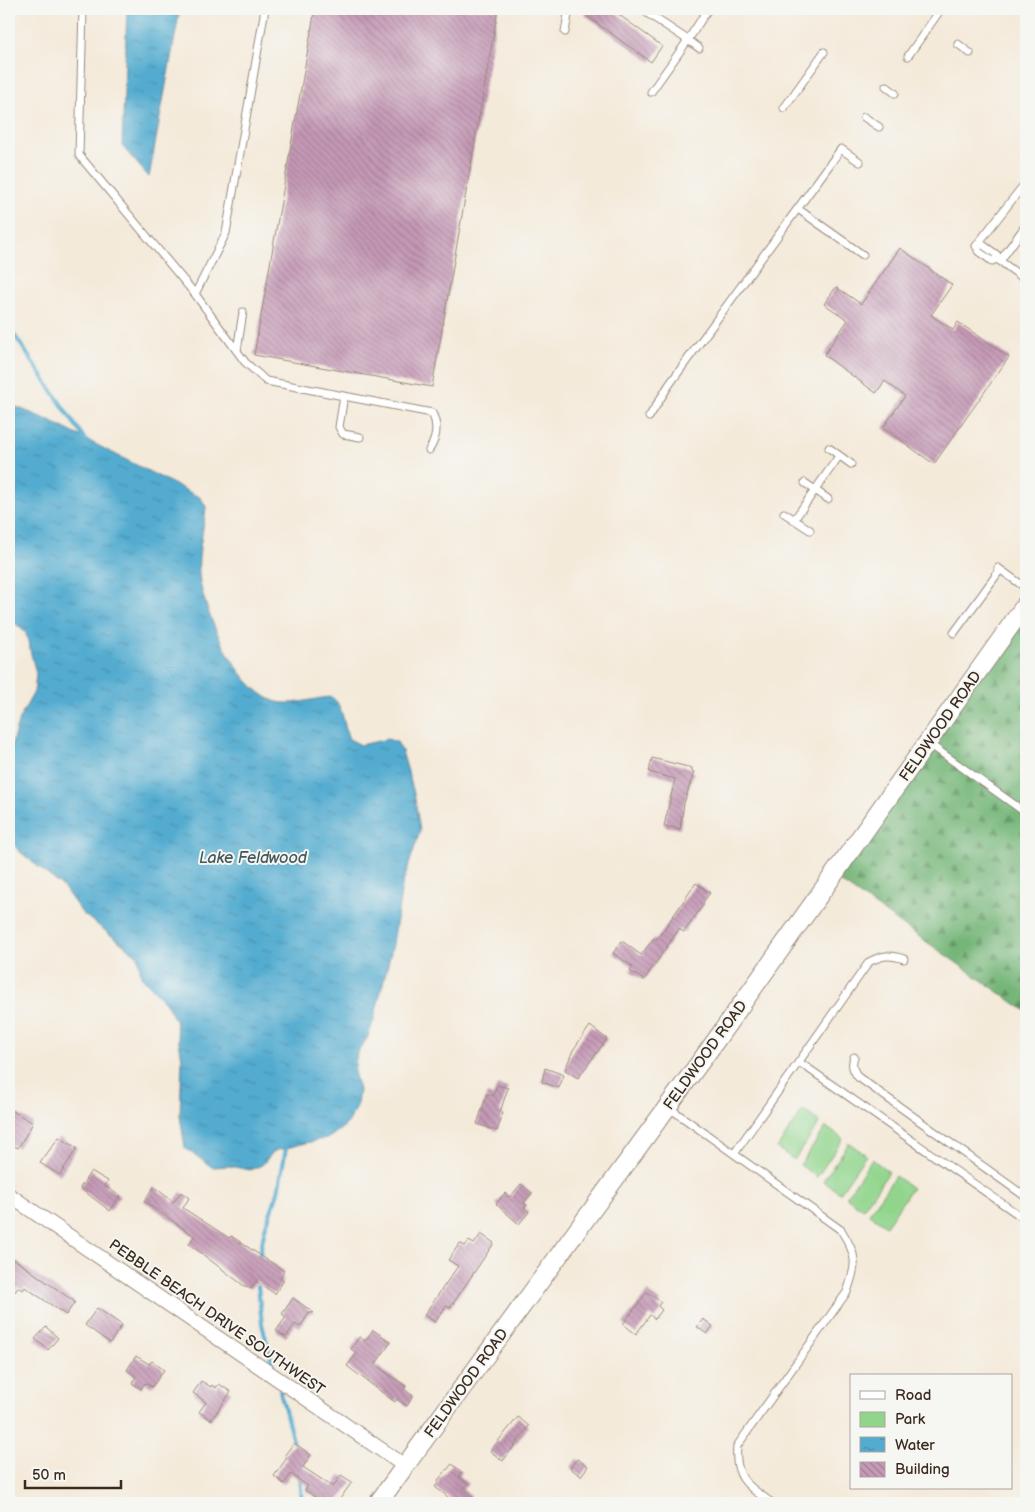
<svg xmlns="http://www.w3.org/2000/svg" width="1035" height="1512" font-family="'Balsamiq Sans',sans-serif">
  <defs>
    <pattern id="forest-firs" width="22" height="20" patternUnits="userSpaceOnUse" patternTransform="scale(1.25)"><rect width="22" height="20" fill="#74b678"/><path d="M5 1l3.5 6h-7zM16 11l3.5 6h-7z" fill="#609462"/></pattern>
    <pattern id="water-ripples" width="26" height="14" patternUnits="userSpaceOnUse" patternTransform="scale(1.25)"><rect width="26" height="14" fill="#53acd0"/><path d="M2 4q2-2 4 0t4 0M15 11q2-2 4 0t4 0" fill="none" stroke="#468ca8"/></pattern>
    <pattern id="building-back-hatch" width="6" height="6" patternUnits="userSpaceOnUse" patternTransform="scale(1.25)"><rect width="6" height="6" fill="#c599b6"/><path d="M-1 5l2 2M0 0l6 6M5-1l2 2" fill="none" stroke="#a17d93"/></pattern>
  </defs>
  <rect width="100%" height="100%" fill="#f6f6f2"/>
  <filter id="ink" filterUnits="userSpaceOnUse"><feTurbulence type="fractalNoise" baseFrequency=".02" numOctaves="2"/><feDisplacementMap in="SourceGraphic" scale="10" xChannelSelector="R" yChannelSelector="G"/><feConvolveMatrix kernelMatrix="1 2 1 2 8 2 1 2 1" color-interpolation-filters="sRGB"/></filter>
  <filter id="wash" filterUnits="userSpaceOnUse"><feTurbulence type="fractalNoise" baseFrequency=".0096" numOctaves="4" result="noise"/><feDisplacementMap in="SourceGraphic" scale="20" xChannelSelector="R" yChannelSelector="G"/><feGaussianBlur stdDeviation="1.12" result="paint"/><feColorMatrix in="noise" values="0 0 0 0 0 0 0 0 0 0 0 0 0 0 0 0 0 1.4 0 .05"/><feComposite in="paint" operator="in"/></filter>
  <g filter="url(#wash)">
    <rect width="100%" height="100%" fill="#f4eada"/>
    <path fill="url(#forest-firs)" stroke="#58704b" d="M1026,612V1011L832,876Z"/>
    <path fill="#91d58d" stroke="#668056" d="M803,1110L820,1122L794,1160L777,1148Z
      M826,1127L843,1139L817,1177L800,1165Z
      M849,1143L866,1155L840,1193L823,1181Z
      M872,1159L889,1172L863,1209L846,1197Z
      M895,1176L912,1188L886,1226L869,1214Z"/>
    <path fill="url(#water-ripples)" stroke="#476b77" d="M127,9H180L149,177L122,146Z
      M9,404L48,420L201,498L206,507C204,529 197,552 199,575C203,612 237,687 274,701C293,708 326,694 333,698C343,705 344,728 349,739L361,745L387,739L397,742L402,751L414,793L420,831L402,886L393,944L374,1019L368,1037L357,1053L354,1072L359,1090L356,1109L346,1125L330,1137L274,1151L262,1165L250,1170L230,1166L212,1167L185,1148L180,1116L182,1058L175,1020L166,1003L141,976L138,956L82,913L64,888L18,850L11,840L9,826V754L19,719L34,692L36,674L26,633L9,618Z"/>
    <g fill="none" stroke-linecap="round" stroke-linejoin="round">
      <path stroke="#53acd0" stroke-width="4" d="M9,327L86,441
        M260,1254L265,1228L278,1192L286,1148
        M258,1286L262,1324L273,1366
        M280,1391L293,1441
        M300,1476L302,1503"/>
    </g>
    <g id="blocks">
      <path fill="url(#building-back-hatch)" d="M315,9H498L432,387L254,355Z
        M590,9H611L662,46L651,62L585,15Z
        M900,248L952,285L931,315L953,330L958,322L1009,357L934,464L883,428L905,396L885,381L876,393L824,355L848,320L824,304L836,287L861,304Z
        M652,758L692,768V772H694L684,803L680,829L664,826L675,779L649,772Z
        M696,883L710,893L703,902L704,904L684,932L679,929L644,980L630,971L633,967L613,953L622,941L641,955L654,938L656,940L662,932Z
        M590,1026L607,1039L578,1078L565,1070L573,1050Z
        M545,1068L564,1075L559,1088L542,1082Z
        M497,1085L508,1088L500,1112L503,1113L497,1131L477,1124L487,1094L493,1096Z
        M9,1109L33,1123L18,1148L9,1143Z
        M59,1137L77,1148L60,1175L40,1163Z
        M91,1171L108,1181L105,1186L120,1196L110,1211L80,1188Z
        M521,1184L532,1193L524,1203L527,1205L524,1208L529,1212L519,1224L496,1204L505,1193L510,1197Z
        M154,1187L174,1202L181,1192L189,1198L183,1208L229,1238L231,1236L284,1271L280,1277L284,1280L275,1294L256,1281L251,1289L243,1285L189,1244L194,1236L144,1201Z
        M481,1234L494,1243L450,1308L446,1306L435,1322L424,1315L458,1266L448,1260L460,1243L465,1246L469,1241L474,1244Z
        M14,1259L75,1302L66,1315L25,1287L23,1290L18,1287L15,1292L9,1287V1267Z
        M647,1292L661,1302L658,1306L662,1310L655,1319L650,1315L636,1334L623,1324Z
        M293,1298L314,1313H309L300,1327L295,1324L286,1337L276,1331L286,1317L282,1314Z
        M97,1308L122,1325L110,1343L85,1325Z
        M703,1319L713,1326L707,1334L697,1327Z
        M46,1327L58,1338L48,1350L35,1339Z
        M373,1330L391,1342L375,1365L406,1386L404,1389L413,1396L407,1406L397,1399L395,1402L347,1366L357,1353L351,1349L359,1337L365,1341Z
        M136,1356L149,1364L152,1361L164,1370L152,1387L145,1383L141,1389L132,1383L136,1377L127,1370Z
        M201,1381L211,1387L212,1385L216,1388L219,1384L231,1392L211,1420L199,1412L206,1402L193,1393Z
        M518,1417L529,1426L503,1461L490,1451Z
        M294,1443L311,1455L303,1467L333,1487L341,1475L352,1482L337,1503H310L315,1497L305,1490L308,1486L291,1474L284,1484L274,1476L287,1458L284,1456Z
        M577,1459L588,1466L581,1476L570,1468Z
        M452,1464L462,1472L459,1476L468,1484L463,1489L471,1496L465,1503H456L435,1487L439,1482L438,1480Z"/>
    </g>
  </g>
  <g filter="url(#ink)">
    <use href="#blocks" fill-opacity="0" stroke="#988a7c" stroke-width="1"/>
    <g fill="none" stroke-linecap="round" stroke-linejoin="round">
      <defs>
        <path id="service" d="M83,9L79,155L195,294L245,362L266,381L432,413C438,425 437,438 429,450
          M641,9L688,40L708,9
          M565,32L569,9
          M958,44L970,53
          M908,56L941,9
          M886,86L895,93
          M651,92L688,40L699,48
          M784,108L824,52
          M864,117L879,127
          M798,209L863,255
          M1026,225L1000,261L1026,280
          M978,247V251L992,261L997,259
          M1000,261L997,259V255L983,245L976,246L1026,182
          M195,294L226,233L265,9
          M237,351L243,312
          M344,396L339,427L343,434L360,437
          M649,417L669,385L841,149L860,162
          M829,448L851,464
          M805,483L828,499
          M784,513L810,530
          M794,520L839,456
          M998,568L1026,588
          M954,633L1000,570
          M928,743L1026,813
          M854,1057C851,1065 853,1070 858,1077L1026,1197
          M799,1062L1026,1220
          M668,1107L841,1230C858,1256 857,1264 847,1292L737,1446C734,1479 748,1486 772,1503
          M734,1154L869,962C882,955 890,954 904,959"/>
        <path id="minor" d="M9,1195L405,1466"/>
        <path id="tertiary" d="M378,1503L709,1050L1026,604"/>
      </defs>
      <use href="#service" stroke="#988a7c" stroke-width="9"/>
      <use href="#minor" stroke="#988a7c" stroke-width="16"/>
      <use href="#tertiary" stroke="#988a7c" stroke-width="20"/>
      <use href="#service" stroke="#fff" stroke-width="7"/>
      <use href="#minor" stroke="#fff" stroke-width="14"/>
      <use href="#tertiary" stroke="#fff" stroke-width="18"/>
    </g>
  </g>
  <g text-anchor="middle" stroke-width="4" stroke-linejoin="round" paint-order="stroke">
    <g font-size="15" fill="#3b2a1e" stroke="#f6f6f2">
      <text transform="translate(940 726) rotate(-55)" y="5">FELDWOOD ROAD</text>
      <text transform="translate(705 1055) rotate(-54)" y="5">FELDWOOD ROAD</text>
      <text transform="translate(217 1317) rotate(35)" y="5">PEBBLE BEACH DRIVE SOUTHWEST</text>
      <text transform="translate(466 1383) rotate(-54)" y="5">FELDWOOD ROAD</text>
    </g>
    <g font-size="16" font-style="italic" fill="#43585c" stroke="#f6f6f2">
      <text x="253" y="863">Lake Feldwood</text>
    </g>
  </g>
  <rect width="1035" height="1512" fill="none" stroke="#f6f6f2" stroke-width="30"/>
  <rect x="850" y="1374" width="162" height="115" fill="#f6f6f2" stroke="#aba49d"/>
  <rect x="860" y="1391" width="25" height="8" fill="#ffffff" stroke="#aba49d"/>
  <text x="895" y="1400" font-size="15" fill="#3b2a1e">Road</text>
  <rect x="860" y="1412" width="25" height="15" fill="#91d58d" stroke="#aba49d"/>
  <text x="895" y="1424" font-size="15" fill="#3b2a1e">Park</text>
  <rect x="860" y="1437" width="25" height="15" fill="url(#water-ripples)" stroke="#aba49d"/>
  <text x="895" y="1450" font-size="15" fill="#3b2a1e">Water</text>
  <rect x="860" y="1462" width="25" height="15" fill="url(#building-back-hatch)" stroke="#aba49d"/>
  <text x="895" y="1474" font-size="15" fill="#3b2a1e">Building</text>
  <path d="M25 1480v8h96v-8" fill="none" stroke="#3b2a1e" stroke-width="2.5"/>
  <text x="32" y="1480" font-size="15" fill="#3b2a1e" stroke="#f6f6f2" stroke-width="4" paint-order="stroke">50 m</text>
</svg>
